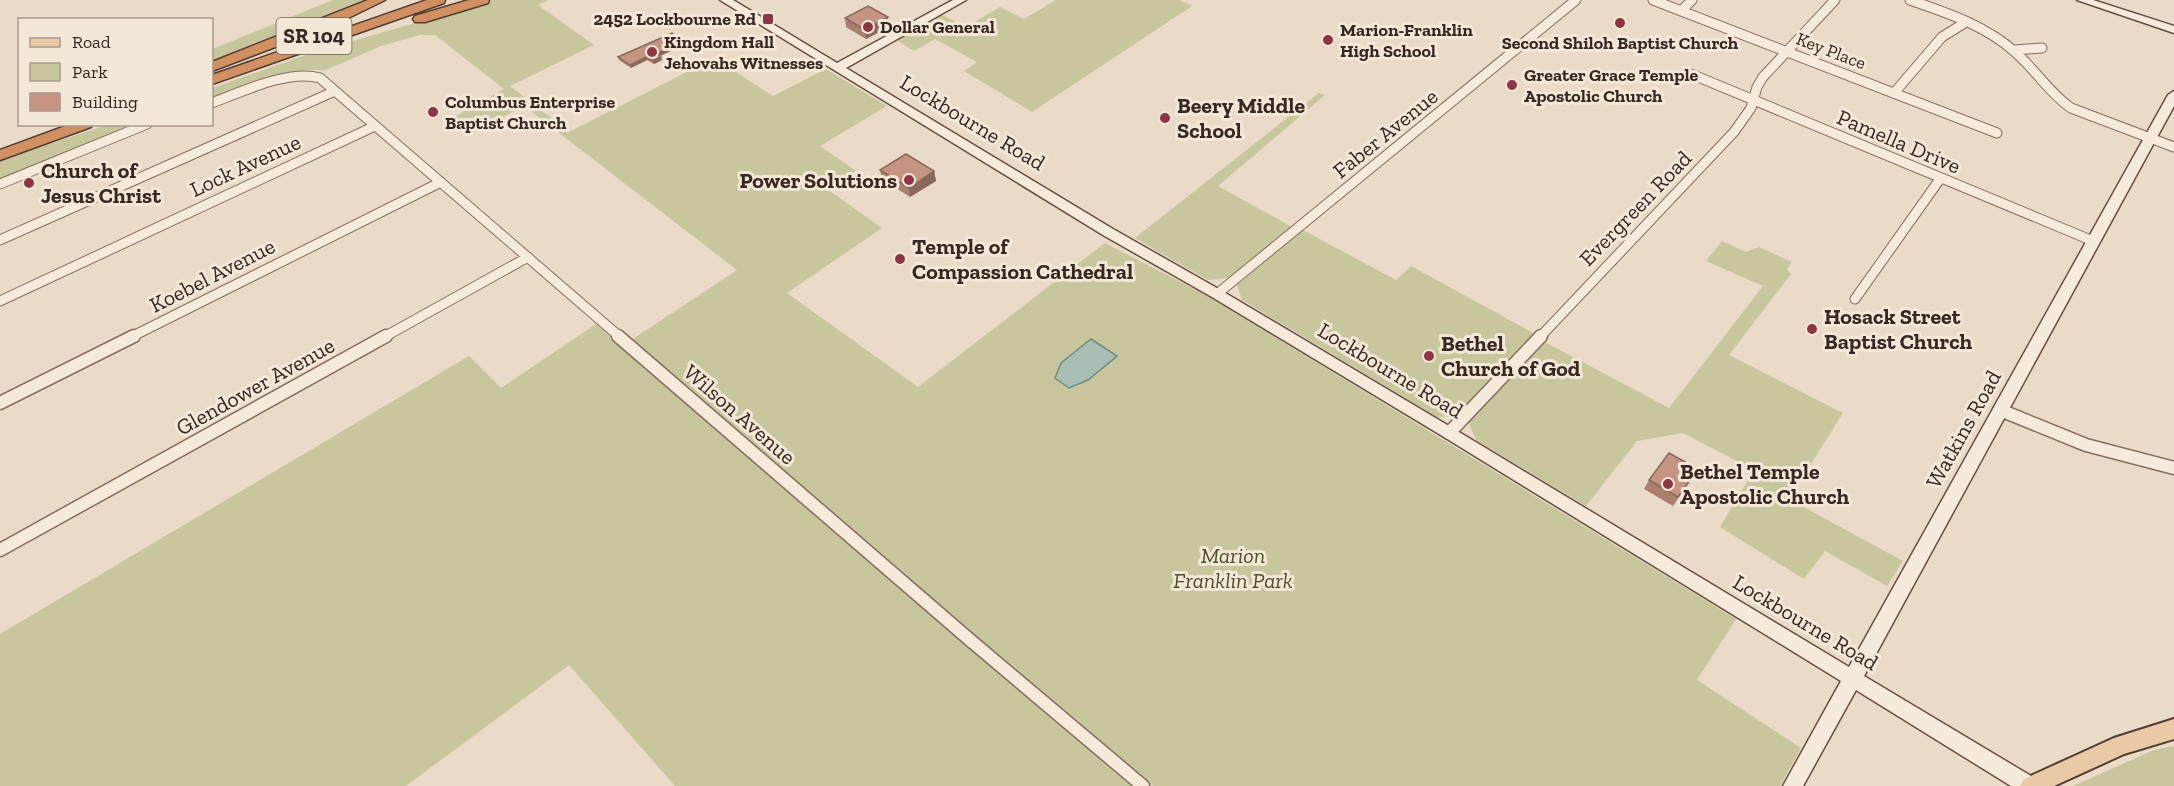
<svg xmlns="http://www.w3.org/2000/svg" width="2174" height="786" font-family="'Zilla Slab',serif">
  <rect width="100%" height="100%" fill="#eadbc8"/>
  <path fill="#c8c69d" d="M333,0H369L212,62V49Z
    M492,0H549L538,5L594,45L510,86L569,132L714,58L773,96L826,69L887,106L820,146L856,171L827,189L882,228L787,293L918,387L1105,243L1206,295L1736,619L1697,680L1801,748L1780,786H1153L630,341L737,270L524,106L468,135L449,120L504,89L435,35H420L381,46L326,70H308L212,100V88L303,56Z
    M1056,0H1179L1192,6L1032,112L964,71L977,62L935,39L914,51L896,40L942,15L966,27L1000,7L1024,19Z
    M1319,93L1325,95L1218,186L1292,227L1228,278L1208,280L1135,238Z
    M107,125H136L0,180V160Z
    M1301,229L1396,280L1411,266L1535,334L1457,416L1437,417L1242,300L1237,285Z
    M1722,241L1746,252L1759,247L1792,262L1787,269L1791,274L1729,355L1843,413L1789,499L1903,561L1887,586L1825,551L1804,579L1720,527L1754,470L1683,433L1637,441L1586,506L1476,440L1468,421L1543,341L1669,408L1763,286L1706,261Z
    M596,324L1136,786H675L569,665L406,786H0V634L469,356L501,388Z
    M2174,746V786H2073L2154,750Z"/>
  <path fill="#a9bfb5" stroke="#708d81" stroke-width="1.5" d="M1091,339L1117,356L1088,380L1069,388L1055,378L1061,363Z"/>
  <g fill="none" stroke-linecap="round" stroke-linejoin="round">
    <defs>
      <path id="street-far1" d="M1653,0L1997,133
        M1910,0C1947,13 1985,25 2015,52C2035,69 2049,93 2071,108L2174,147
        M1681,11L1692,0
        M2014,50L2042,48
        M1691,74L2093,241
        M1894,93L1942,37L1966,22
        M212,103C241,92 289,69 320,78L620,337
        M0,184L147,124
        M0,240L335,91
        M1217,294L1576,0
        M1855,299L1940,179
        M0,301L375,126
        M131,337L441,182
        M384,337L528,257
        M1540,337L1734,132L1751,108L1757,87L1763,77L1835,0"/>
      <path id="street" d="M618,336L970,640L1143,786
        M0,403L134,336
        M2000,410L2086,445L2174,468
        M1449,433L1541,336
        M0,550L386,336"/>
      <path id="secondary" d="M720,0H733L837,63L953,0H966L846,68L1113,229L1222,291L1454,429L1849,667L2168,95L2174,91V106L1864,676L2036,779L2039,786H2011L1856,690L1803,786H1783L1841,681L1444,437L1212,297L1103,235Z
        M2077,0H2093L2174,26V33Z"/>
      <path id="primary" d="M2174,719V739L2124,754L2054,786H2020L2024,779L2114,738Z"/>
      <path id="highway" d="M368,0H385L336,24L212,71V62Z
        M427,0H445L444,3L212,84V75Z
        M469,0H489L488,3L425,22H415L413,19L415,16Z
        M71,124H93L91,127L0,160V150Z"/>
    </defs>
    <use href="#street-far1" stroke="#856d5f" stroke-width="11"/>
    <use href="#street" stroke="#856d5f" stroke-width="15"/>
    <use href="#secondary" stroke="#674f42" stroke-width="3"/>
    <use href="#primary" stroke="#533d33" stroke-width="4"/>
    <use href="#highway" stroke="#533d33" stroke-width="3"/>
    <use href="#street-far1" stroke="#f6eadb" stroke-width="9"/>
    <use href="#street" stroke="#f6eadb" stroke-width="12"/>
    <use href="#secondary" fill="#f6eadb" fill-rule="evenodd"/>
    <use href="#primary" fill="#e9caa5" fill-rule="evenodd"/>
    <use href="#highway" fill="#d19062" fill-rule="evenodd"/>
  </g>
  <path fill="#a97f70" d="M845,18L889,27L866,39L846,27Z
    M684,41L685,44L660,56L662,60L654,64L647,60L631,68L619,60L618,57Z
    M880,170L934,171L936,181L910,197L882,179Z
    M1698,469L1673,506L1644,489L1649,480Z"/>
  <path fill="#8a685b" d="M888,17L889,27L866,39L865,30Z
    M684,41L685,44L658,57L657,54Z
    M646,57L647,60L631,68L630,65Z
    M661,57L662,60L654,64L653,61Z
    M934,171L936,181L910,197L909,188Z"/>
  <path fill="#c59482" stroke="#8a685b" stroke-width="1.5" d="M868,6L888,17L865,30L845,18Z
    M672,33L684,41L657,54L661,57L653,61L646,57L630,65L618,57Z
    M906,154L934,171L909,188L880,170Z
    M1669,453L1698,469L1678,497L1649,480Z"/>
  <g fill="#8e3543" stroke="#f3e7d7" stroke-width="2">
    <rect x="762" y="13" width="12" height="12" rx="3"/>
    <circle cx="1620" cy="23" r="6"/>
    <circle cx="868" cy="27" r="6"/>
    <circle cx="1328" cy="40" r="6"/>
    <circle cx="652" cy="52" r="6"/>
    <circle cx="1512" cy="85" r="6"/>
    <circle cx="433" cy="112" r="6"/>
    <circle cx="1165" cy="118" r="6"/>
    <circle cx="909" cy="180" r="6"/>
    <circle cx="29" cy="183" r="6"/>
    <circle cx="900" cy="259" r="6"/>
    <circle cx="1812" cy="329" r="6"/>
    <circle cx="1429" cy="356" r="6"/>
    <circle cx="1668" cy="484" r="6"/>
  </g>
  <g text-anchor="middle" stroke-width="6" stroke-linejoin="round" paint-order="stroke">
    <g font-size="18" font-weight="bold" fill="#372821" stroke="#f3e7d7" text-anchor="start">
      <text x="756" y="25" text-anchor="end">2452 Lockbourne Rd</text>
      <text x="880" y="33">Dollar General</text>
      <text x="1340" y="36">Marion-Franklin<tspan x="1340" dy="21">High School</tspan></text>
      <text x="664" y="48">Kingdom Hall<tspan x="664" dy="21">Jehovahs Witnesses</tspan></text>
      <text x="1620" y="49" text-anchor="middle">Second Shiloh Baptist Church</text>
      <text x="1524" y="81">Greater Grace Temple<tspan x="1524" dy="21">Apostolic Church</tspan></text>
      <text x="445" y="108">Columbus Enterprise<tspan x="445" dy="21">Baptist Church</tspan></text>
    </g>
    <g font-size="18" fill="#372821" stroke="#f3e7d7">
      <text transform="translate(1831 51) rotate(21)" y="6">Key Place</text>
    </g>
    <rect fill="#f3e7d7" stroke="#6f6158" stroke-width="1.5" x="276.5" y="18" width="75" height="36" rx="4.5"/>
    <g font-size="21" font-weight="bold" fill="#372821">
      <text x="314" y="43">SR 104</text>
    </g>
    <g font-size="22" font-weight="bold" fill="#372821" stroke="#f3e7d7" text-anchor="start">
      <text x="1177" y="113">Beery Middle<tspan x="1177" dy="25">School</tspan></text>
      <text x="41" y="178">Church of<tspan x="41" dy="25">Jesus Christ</tspan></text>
      <text x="897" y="188" text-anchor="end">Power Solutions</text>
      <text x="912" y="254">Temple of<tspan x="912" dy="25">Compassion Cathedral</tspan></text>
      <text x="1824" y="324">Hosack Street<tspan x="1824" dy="25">Baptist Church</tspan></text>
      <text x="1441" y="351">Bethel<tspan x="1441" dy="25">Church of God</tspan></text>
      <text x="1680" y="479">Bethel Temple<tspan x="1680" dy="25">Apostolic Church</tspan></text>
    </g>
    <g font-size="22" fill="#372821" stroke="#f3e7d7">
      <text transform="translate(973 122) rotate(31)" y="8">Lockbourne Road</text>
      <text transform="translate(1385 133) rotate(-39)" y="8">Faber Avenue</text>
      <text transform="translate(1899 141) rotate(23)" y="8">Pamella Drive</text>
      <text transform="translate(245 165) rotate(-25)" y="8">Lock Avenue</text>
      <text transform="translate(1635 208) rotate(-46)" y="8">Evergreen Road</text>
      <text transform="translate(212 275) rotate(-27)" y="8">Koebel Avenue</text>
      <text transform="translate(1391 370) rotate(31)" y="8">Lockbourne Road</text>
      <text transform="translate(255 386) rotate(-29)" y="8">Glendower Avenue</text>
      <text transform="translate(740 414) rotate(41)" y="8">Wilson Avenue</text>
      <text transform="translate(1963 429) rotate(-61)" y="8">Watkins Road</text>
      <text transform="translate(1806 622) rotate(31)" y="8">Lockbourne Road</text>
    </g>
    <g font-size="22" font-style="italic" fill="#4d512a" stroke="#f3e7d7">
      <text x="1233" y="563">Marion<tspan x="1233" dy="25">Franklin Park</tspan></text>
    </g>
  </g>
  <rect x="18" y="18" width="195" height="108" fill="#f3e7d7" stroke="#a89b8e" stroke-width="1.5"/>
  <rect x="30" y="38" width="30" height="9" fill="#e9caa5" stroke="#a89b8e" stroke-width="1.5"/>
  <text x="72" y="48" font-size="18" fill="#372821">Road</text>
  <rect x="30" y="63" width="30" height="18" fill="#c8c69d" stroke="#a89b8e" stroke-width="1.5"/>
  <text x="72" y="78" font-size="18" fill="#372821">Park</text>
  <rect x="30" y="93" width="30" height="18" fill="#c59482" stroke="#a89b8e" stroke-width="1.5"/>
  <text x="72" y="108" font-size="18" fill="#372821">Building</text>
</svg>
